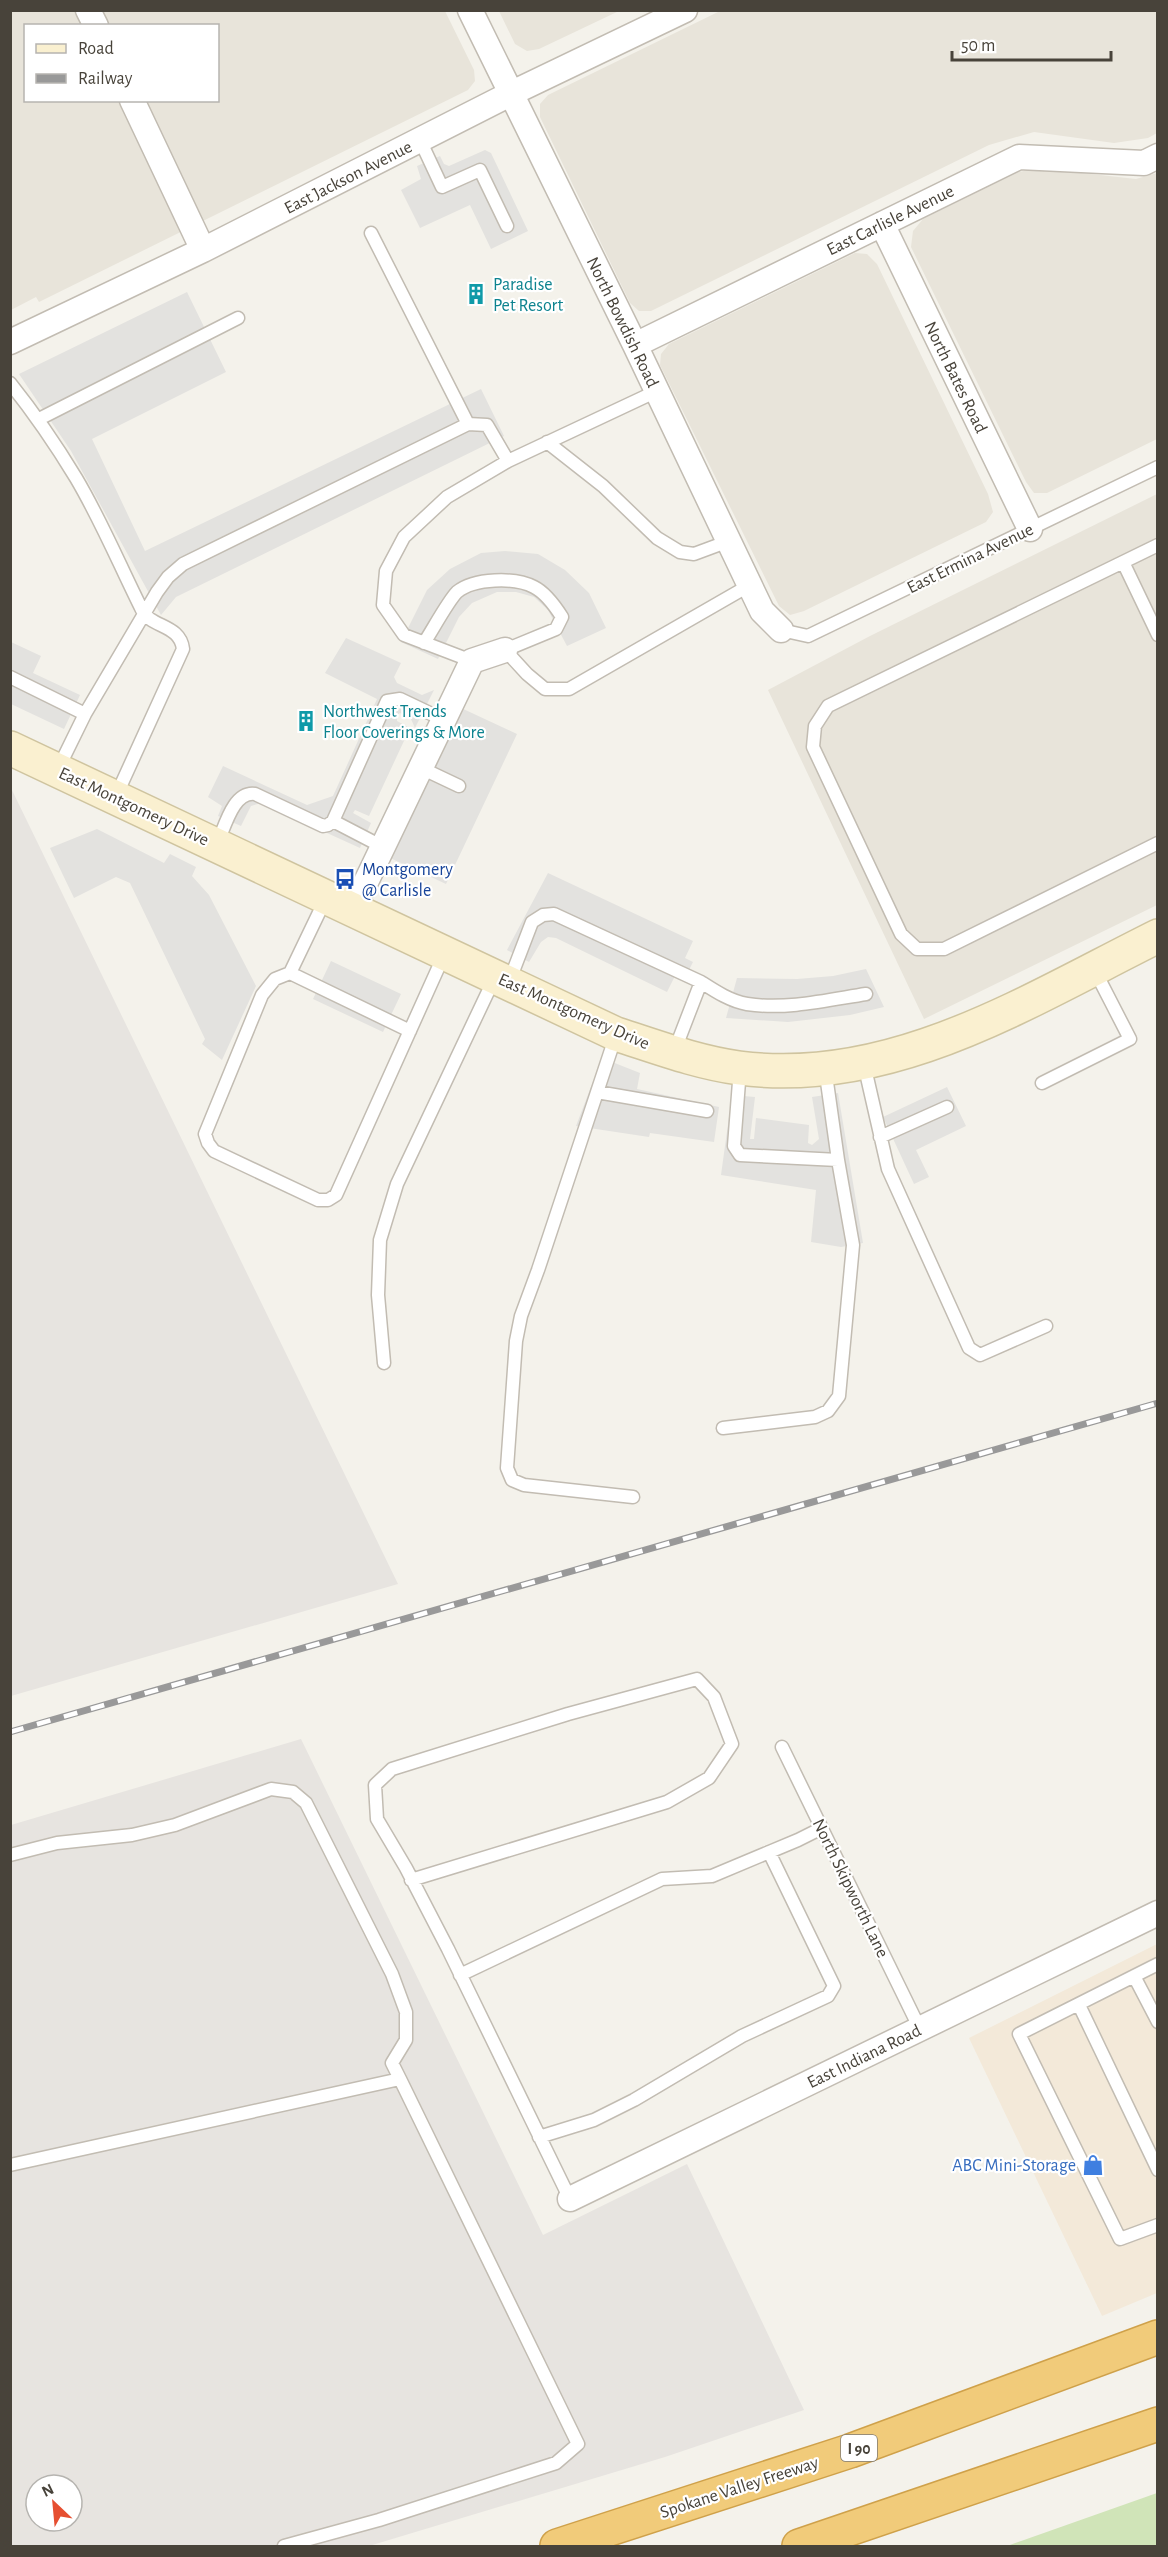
<svg xmlns="http://www.w3.org/2000/svg" width="1168" height="2557" font-family="'Alegreya Sans',sans-serif">
  <rect width="100%" height="100%" fill="#f4f2eb"/>
  <path fill="#e8e4da" fill-rule="evenodd" d="M11,11H445L474,70L475,81L468,90L39,302L36,297L11,310ZM26,26H218V100H26Z
    M499,11H619L539,49L527,51L515,44Z
    M720,11H1157V133L1148,138L1114,143L1034,132L989,145L651,311H639L630,303L540,117V104L548,95Z
    M1037,168L1136,179L1157,173V439L1047,493H1034L1026,482L911,247L913,231L923,219L1019,172Z
    M855,253L867,254L877,264L988,494L993,512L986,522L804,611L790,615L779,606L660,365L661,354L669,344Z
    M1157,494V905L924,1019L768,690L870,636Z"/>
  <path fill="#f3e9d9" d="M1157,1944V2293L1102,2316L969,2038Z"/>
  <path fill="#e7e4e0" fill-rule="evenodd" d="M10,786L398,1584L11,1696H10Z
    M301,1739L543,2235L687,2164L804,2410L665,2457L369,2546H11V1825ZM36,2485H72V2521H36Z"/>
  <path fill="#d0e4b8" d="M1157,2493V2546H1007Z"/>
  <path fill="#e3e2df" d="M485,150L491,153L528,231L491,249L470,205L420,228L401,190L421,179L417,166L440,156L444,164L449,166Z
    M187,292L226,372L92,439L145,551L481,389L504,436L176,597L161,615L71,451L19,374Z
    M505,551L538,554L565,570L589,593L606,628L567,646L548,610L534,597L516,592H497L472,603L459,617L438,659L401,642L427,590L450,569L481,553Z
    M346,638L401,663L394,677L397,683L422,695L434,690L415,728L411,719L400,713L397,715V721L410,728L369,816L355,810L353,813L371,823L360,848L261,803L251,806L241,826L218,816L222,806L208,797L223,766L307,805L333,796L377,699L325,673Z
    M11,642L41,656L33,673L80,695L64,729L11,704Z
    M459,707L517,734L446,884L388,857Z
    M97,829L164,863L170,854L196,867L192,876L209,895L256,986L222,1060L202,1044L205,1039L130,883L116,877L74,898L50,848Z
    M548,873L693,941L685,958L693,962L684,980L675,976L667,992L556,938L548,937L541,942L529,962L507,950Z
    M331,961L401,994L383,1032L313,999Z
    M866,969L884,1007L850,1015L788,1022L726,1018L737,978L797,979L833,976Z
    M602,1058L640,1073L637,1089L719,1107L714,1142L650,1133L649,1137L576,1126Z
    M947,1087L966,1126L916,1150L929,1177L914,1184L883,1117Z
    M838,1093L863,1243L841,1247L811,1242L816,1190L721,1175L732,1095L755,1097L750,1139H754L756,1118L809,1125L808,1143L812,1145L819,1139L812,1097Z"/>
  <g fill="none" stroke-linecap="round" stroke-linejoin="round">
    <defs>
      <path id="service" d="M420,140L442,187L480,170L507,226
        M371,233L468,424
        M10,383C34,413 56,445 76,478C101,520 120,566 142,610C151,628 180,624 183,649L116,796
        M39,419L238,318
        M547,442L603,486L657,538L680,552L694,554L729,541
        M1158,545L828,706L815,726L813,747L901,934L917,949H944L1158,843
        M1123,562L1158,635
        M781,630L808,636L1158,467
        M424,643C432,631 448,601 457,592C474,578 515,577 534,587C546,593 555,606 562,617L556,629L505,650L527,674L545,689H569L750,585
        M472,661L404,635L383,605L386,571L404,537L447,497L508,461
        M10,677L85,714
        M421,768L459,786
        M58,769L85,714L157,592L168,577L183,564L468,424L487,425L508,461L657,391
        M333,821L383,847
        M217,844C225,827 233,791 255,794L323,826L328,825L333,821L387,701L400,699L444,720
        M326,898L290,973L275,979L262,995L205,1134L208,1143L214,1151L318,1200H328L336,1195L444,955
        M290,973L410,1031
        M509,982L532,922L543,915L554,914L701,982L674,1052
        M701,982C715,991 730,1001 747,1004C786,1010 828,1000 866,994
        M616,1035L538,1270L521,1316L516,1341L507,1468L512,1480L524,1485L633,1497
        M864,1064L888,1169L969,1348L980,1355L1046,1326
        M740,1069L734,1146L740,1155L838,1160L825,1068
        M1042,1083L1130,1039L1094,969
        M597,1092L707,1111
        M880,1137L947,1107
        M384,1363L378,1295L380,1240L397,1184L495,977
        M723,1428L815,1417L828,1411L839,1396L853,1245L838,1160
        M782,1747L920,2029
        M10,1855L57,1843L132,1835L175,1825L271,1789L293,1792L306,1803L392,1974L406,2012V2040L392,2063L400,2079
        M411,1880L667,1802L709,1778L732,1744L714,1697L697,1679L568,1714L392,1769L375,1785L377,1819L406,1868L448,1949L570,2199
        M1158,1964L1019,2034L1120,2239L1158,2225
        M460,1975L662,1879L712,1876L798,1840L822,1828
        M1134,1976L1158,2022
        M1079,2005L1158,2170
        M539,2137L594,2120L634,2100L742,2036L828,1996L834,1986L769,1852
        M10,2165L400,2079L578,2444L556,2463L379,2520L284,2546"/>
      <path id="minor" d="M88,10L96,26
        M470,10L635,345L762,611L781,630
        M132,100L203,250
        M882,224L1030,529
        M10,342L203,250L510,94L685,10
        M635,345L1019,157L1144,163L1158,156
        M353,909L472,661L505,650
        M570,2199L1158,1913"/>
      <path id="secondary" d="M10,748L616,1034C657,1047 696,1062 739,1068C892,1088 1027,1001 1158,936"/>
      <path id="motorway" d="M557,2546L850,2451L1158,2337
        M799,2546L1158,2424"/>
    </defs>
    <use href="#service" stroke="#c2bcb2" stroke-width="15"/>
    <use href="#minor" stroke="#c2bcb2" stroke-width="27"/>
    <use href="#secondary" stroke="#cfc49f" stroke-width="36"/>
    <use href="#motorway" stroke="#cfa14a" stroke-width="36"/>
    <use href="#service" stroke="#fff" stroke-width="12"/>
    <use href="#minor" stroke="#fff" stroke-width="24"/>
    <use href="#secondary" stroke="#faf0d0" stroke-width="33"/>
    <use href="#motorway" stroke="#f1cb7a" stroke-width="33"/>
    <defs>
      <path id="rail" d="M10,1732L1158,1403"/>
    </defs>
    <use href="#rail" stroke="#999" stroke-width="7"/>
    <use href="#rail" stroke="#fff" stroke-width="4.5" stroke-dasharray="14" stroke-linecap="butt"/>
  </g>
  <defs>
    <symbol id="building-bare" viewBox="-9 -9 18 18"><path d="M-4-6H4V6H1V3H-1V6H-4ZM-2.5-4.3h1.7v1.8h-1.7ZM.8-4.3h1.7v1.8H.8ZM-2.5-1h1.7V.8h-1.7ZM.8-1h1.7V.8H.8Z" fill="#0f9aa8" stroke="#fff" stroke-width="2.5" paint-order="stroke"/></symbol>
    <symbol id="bus-bare" viewBox="-9 -9 18 18"><path d="M-5-6H5V4H4V6H2V4H-2V6H-4V4H-5ZM-3.5-4V0h7V-4ZM-3.5 1.2v1.5H-2V1.2ZM2 1.2v1.5H3.5V1.2Z" fill="#1a4fb4" stroke="#fff" stroke-width="2.5" paint-order="stroke"/></symbol>
    <symbol id="shop-bare" viewBox="-9 -9 18 18"><path d="M-5-2.5h2.3a2.7 3.5 0 0 1 5.4 0H5L5.5 6h-11ZM-1.5-2.5h3a1.5 2.3 0 0 0-3 0Z" fill="#3f7fe0" stroke="#fff" stroke-width="2.5" paint-order="stroke"/></symbol>
  </defs>
  <g fill-rule="evenodd">
    <use href="#building-bare" x="461" y="279" width="30" height="30"/>
    <use href="#building-bare" x="291" y="706" width="30" height="30"/>
    <use href="#bus-bare" x="330" y="864" width="30" height="30"/>
    <use href="#shop-bare" x="1078" y="2150" width="30" height="30"/>
  </g>
  <g text-anchor="middle" stroke-width="4.5" stroke-linejoin="round" paint-order="stroke">
    <rect fill="#fff" stroke="#7f7b75" stroke-width="1.5" x="841" y="2435" width="36" height="26" rx="4.5"/>
    <g font-size="16" font-weight="bold" fill="#48433a">
      <text x="859" y="2454">I 90</text>
    </g>
    <g font-size="18" fill="#48433a" stroke="#fff">
      <text transform="translate(348 177) rotate(-27)" y="6">East Jackson Avenue</text>
      <text transform="translate(890 220) rotate(-26)" y="6">East Carlisle Avenue</text>
      <text transform="translate(623 322) rotate(64)" y="6">North Bowdish Road</text>
      <text transform="translate(956 377) rotate(64)" y="6">North Bates Road</text>
      <text transform="translate(970 558) rotate(-26)" y="6">East Ermina Avenue</text>
      <text transform="translate(134 806) rotate(25)" y="6">East Montgomery Drive</text>
      <text transform="translate(574 1011) rotate(24)" y="6">East Montgomery Drive</text>
      <text transform="translate(851 1888) rotate(64)" y="6">North Skipworth Lane</text>
      <text transform="translate(864 2056) rotate(-26)" y="6">East Indiana Road</text>
      <text transform="translate(739 2487) rotate(-18)" y="6">Spokane Valley Freeway</text>
    </g>
    <g font-size="18" fill="#0d838f" stroke="#fff" text-anchor="start">
      <text x="493" y="290">Paradise<tspan x="493" dy="21">Pet Resort</tspan></text>
      <text x="323" y="717">Northwest Trends<tspan x="323" dy="21">Floor Coverings &amp; More</tspan></text>
    </g>
    <g font-size="18" fill="#164399" stroke="#fff" text-anchor="start">
      <text x="362" y="875">Montgomery<tspan x="362" dy="21">@ Carlisle</tspan></text>
    </g>
    <g font-size="18" fill="#366cbe" stroke="#fff" text-anchor="end">
      <text x="1076" y="2171">ABC Mini-Storage</text>
    </g>
  </g>
  <rect width="1168" height="2557" fill="none" stroke="#48433a" stroke-width="24"/>
  <rect x="24" y="24" width="195" height="78" fill="#ffffff" stroke="#b6b4b0" stroke-width="1.5"/>
  <rect x="36" y="44" width="30" height="9" fill="#faf0d0" stroke="#b6b4b0" stroke-width="1.5"/>
  <text x="78" y="54" font-size="18" fill="#48433a">Road</text>
  <rect x="36" y="74" width="30" height="9" fill="#999999" stroke="#b6b4b0" stroke-width="1.5"/>
  <text x="78" y="84" font-size="18" fill="#48433a">Railway</text>
  <g transform="translate(54 2503) rotate(334)"><circle r="28" fill="#ffffff" stroke="#b6b4b0" stroke-width="1.5"/>
  <path d="M0-4.5L10 22L0 15L-10 22Z" fill="#e64f31"/>
  <text y="-9" font-size="16" font-weight="bold" text-anchor="middle" fill="#48433a">N</text>
  </g>
  <path d="M952 51v9h159v-9" fill="none" stroke="#48433a" stroke-width="3"/>
  <text x="961" y="51" font-size="18" fill="#48433a" stroke="#ffffff" stroke-width="4.5" paint-order="stroke">50 m</text>
</svg>
